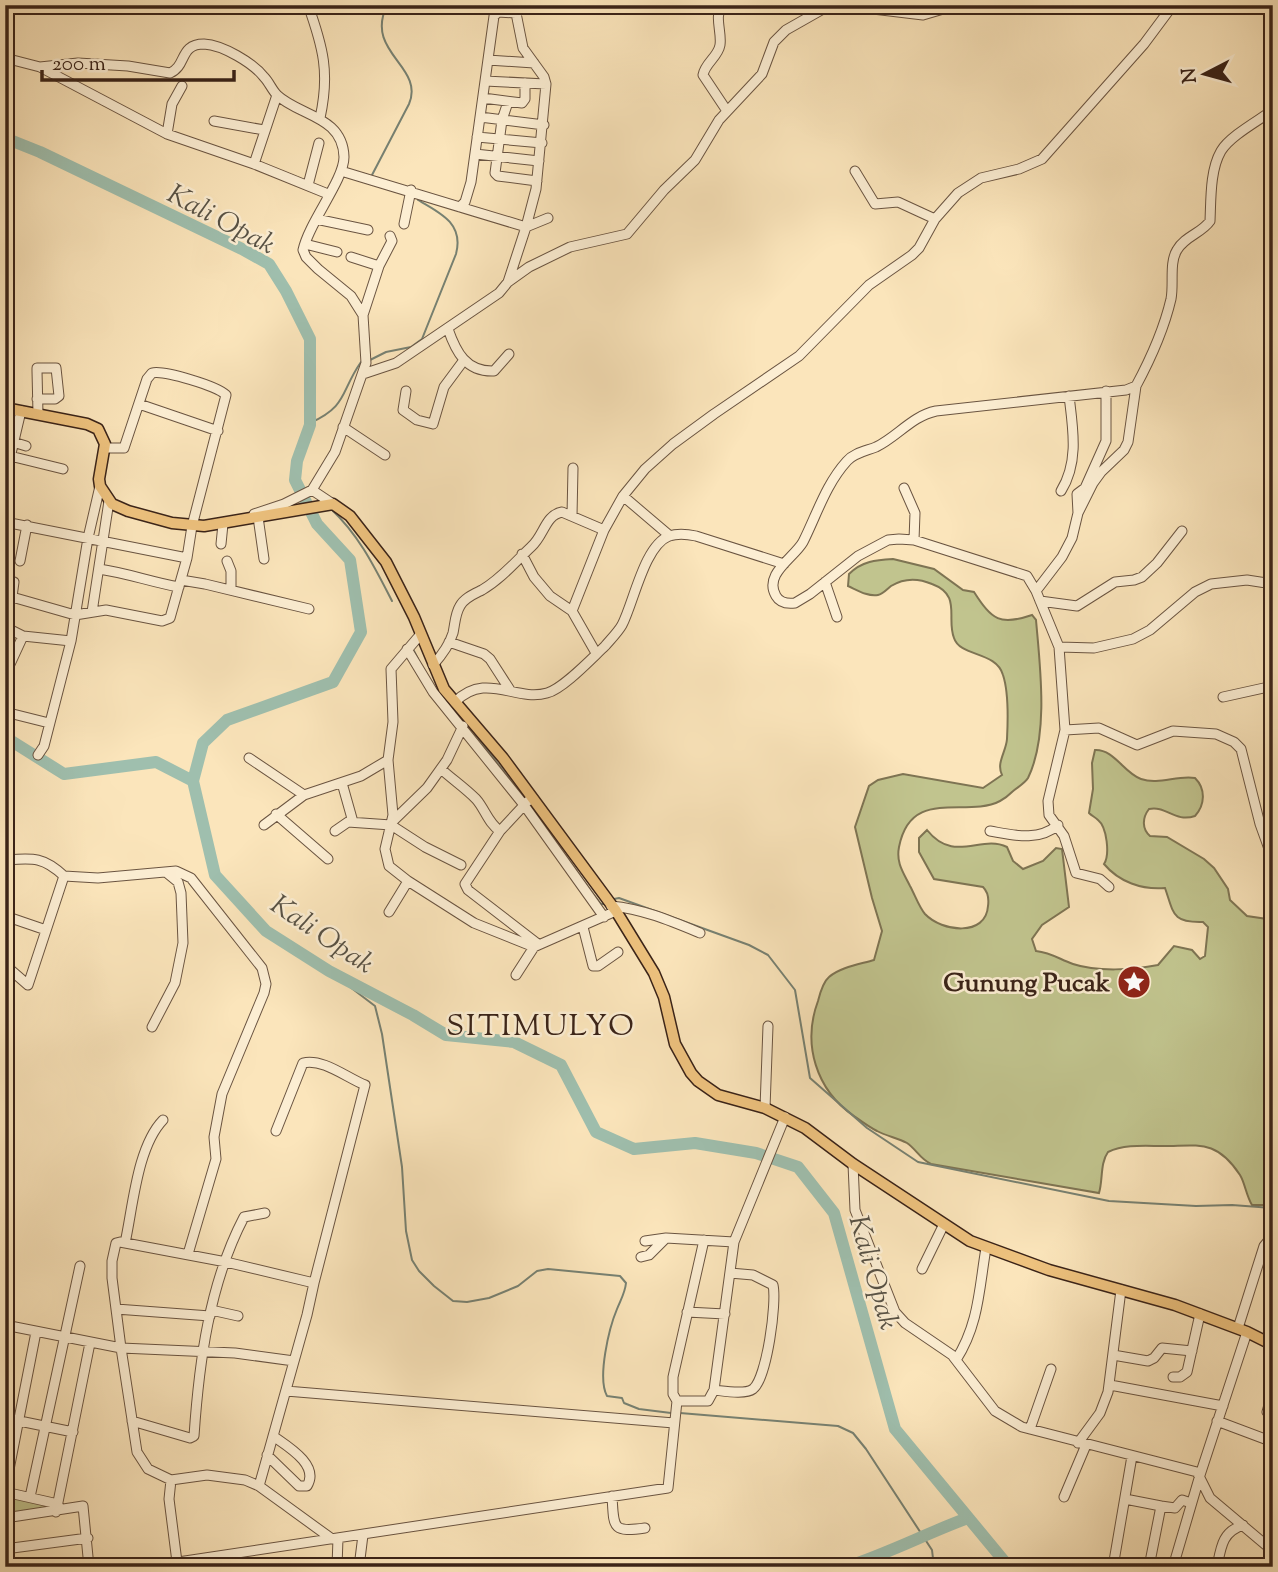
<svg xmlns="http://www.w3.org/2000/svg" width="1278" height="1572" font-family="'Sorts Mill Goudy',serif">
  <rect width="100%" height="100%" fill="#fbe5bb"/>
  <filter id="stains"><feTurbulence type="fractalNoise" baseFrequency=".00286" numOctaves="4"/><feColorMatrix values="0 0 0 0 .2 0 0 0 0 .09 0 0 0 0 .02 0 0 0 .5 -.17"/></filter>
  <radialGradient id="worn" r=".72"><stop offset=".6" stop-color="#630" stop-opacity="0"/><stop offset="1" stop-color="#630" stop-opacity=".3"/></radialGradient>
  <path fill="#c1c48e" stroke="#7e7453" stroke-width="2" d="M893,559L934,569L963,590L974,592C992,620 1000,626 1032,615L1036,620C1040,666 1049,735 1028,778C1025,783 1018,787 1012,792C1009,795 1004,799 1000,801C966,819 911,786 899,847C896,863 903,872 910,886C915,895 919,907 925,914C942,932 986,937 988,906C989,899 988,892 983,887L934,879L919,852V838L927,830C954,864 981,834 1007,847L1013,861L1023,869L1043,861L1056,848L1062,849L1069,907L1042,925L1032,939L1036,951C1052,953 1059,959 1073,964C1097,972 1133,970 1158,965L1174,946L1192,950L1200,959L1205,956L1208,927L1203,922C1172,923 1174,914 1165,888C1142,890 1119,882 1104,864C1110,855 1107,827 1098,820C1095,817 1092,816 1089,813L1093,789L1092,763L1095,750C1114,749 1124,773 1141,779C1159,785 1177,775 1195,778C1206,789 1205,805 1195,816C1175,823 1166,805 1149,809C1142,818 1142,829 1150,836L1167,837L1204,859L1214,868L1228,889L1230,900L1247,916L1267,919L1273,926V1205H1252C1246,1195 1245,1183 1240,1175C1216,1139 1199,1146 1163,1146C1145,1146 1125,1144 1108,1152C1100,1163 1103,1180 1099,1193L931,1164C920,1159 916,1149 907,1143C898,1138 886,1136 877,1131C869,1127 861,1121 854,1116C816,1090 802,1044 818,1001C820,993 823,982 829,977C840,967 861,964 874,960L882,931L872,898L855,827L869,786L878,780L903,774L983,788L1002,775C996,763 1006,752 1007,739C1008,720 1009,693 1003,675C996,651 960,657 954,638C946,618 962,595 932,584C918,578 904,578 891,586C887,589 883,594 878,595C868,597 857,590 848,586L849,574C862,561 876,560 893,559Z
    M9,1495L46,1503L45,1512L5,1514Z"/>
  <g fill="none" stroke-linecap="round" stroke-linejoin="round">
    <path stroke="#778172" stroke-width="2" d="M372,175L409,104C425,66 364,53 387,5
      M370,360L386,352L411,347L422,339L456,254C464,224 441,213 418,200
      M310,423C348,406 340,392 361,362
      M331,509C359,535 375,568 392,601
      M414,651L418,659
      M457,715L469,726L524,798
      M529,805L594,895L601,904H606
      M614,899L619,898L749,945L768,955L795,990L810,1078L867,1128L918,1162L1109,1201L1196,1206L1232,1205L1273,1208
      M329,971L375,1006L382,1034L402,1167L406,1231L412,1260L419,1271L434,1286L453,1301L467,1302L489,1298L518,1286L537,1271L548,1269L620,1276L626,1283C625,1293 621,1299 617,1309C609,1328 597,1378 607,1396L622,1398L624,1403L639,1409L671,1413
      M680,1413L838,1426L853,1433L866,1449L932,1550L934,1567"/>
    <path stroke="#9fbfae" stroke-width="12" d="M5,138L40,152L242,249L269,264L286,291L310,339V425L297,461L295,480L317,524L350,560L361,632L333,682L227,720L203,743L193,781L215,875L266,931L329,971L413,1015L446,1035L514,1042L561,1065L596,1132L634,1149L695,1143L756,1153L798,1167L834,1213L895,1429L1009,1567
      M5,737L64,774L156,762L193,781
      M846,1567C887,1554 927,1533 968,1518"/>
    <defs>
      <path id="minor" d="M308,5C323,47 330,73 320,118
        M722,5C714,17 722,32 720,45C718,57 705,63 703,75L727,111
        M516,13L523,48L544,77L546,84L536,189L526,227L548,218
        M5,58L40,67L78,63L128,66L170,73C187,66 179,44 204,44C223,45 253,63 264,77C269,82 272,90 277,95C299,116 343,116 344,157C344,180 309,222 303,250L306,257L318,269L351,296L363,315L366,363L335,452L312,490L284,504L254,514
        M488,60L534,63
        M40,67L167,134L254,164L328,194
        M485,81L546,84
        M483,98L522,103L525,99V83
        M508,102L502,120L495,173L498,176L537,181
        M1273,110C1258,121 1230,136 1221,151C1210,170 1211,199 1210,221C1202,233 1185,236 1177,250C1169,263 1174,284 1171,299C1164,329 1150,360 1136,386L1126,390L936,411C912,416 897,437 876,447C866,451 854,453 847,461C826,484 817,514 803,542C794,558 763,574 776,596C780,603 787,604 795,603L810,594L858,556L888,540L899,539L914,540L1027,576L1036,591L1059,647L1094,648L1133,639L1150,630L1195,592L1211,584L1247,580L1273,584
        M480,117L544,125
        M214,121L264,130
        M167,134L172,104L182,86
        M477,137L542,143
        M475,154L539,161
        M254,164L277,95
        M341,171L526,227L508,282L499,293L396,363L363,374
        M855,171L875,204L898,202L935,219
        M308,185L319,143
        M460,207L465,202L471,182L494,16L498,12L516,13L526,5
        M316,219L368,230
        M404,224L411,190
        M305,244L337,252
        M351,257L379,266
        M508,282L529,267L570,247L627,234L664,190L695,160L719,120L762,74L774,42L786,30L823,9H873L923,15L957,5
        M363,315L379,266L392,241L390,236
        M448,329C456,352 466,372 494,371L509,354
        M406,391L403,410L417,420L433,424L444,387L464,360
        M37,399H55L59,396L56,368H37V371L38,414
        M139,404L218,431
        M343,427L385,455
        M13,442L26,446
        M10,456L63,469
        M5,479L21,411
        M904,488L915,513L914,540
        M312,490L333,504
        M1061,491C1079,462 1073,429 1069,396
        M623,496L670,536
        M1078,513L1077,494L1085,488L1106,441V391
        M572,516L573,468
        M258,517L264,559
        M5,522L187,558
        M221,544L223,524
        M5,551V558
        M522,554L534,577L550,596L572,611L596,653
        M20,561L27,525
        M227,561L231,571V590
        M99,569C127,573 151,582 179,587
        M5,578L14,582L12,597
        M181,580L205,584L309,609
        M825,582L837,617
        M1036,591L1062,557L1072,538L1078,513L1093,483L1101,472L1124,450L1128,442L1136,386
        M1040,601L1077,606L1115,582L1134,580L1142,577L1157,563L1182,531
        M572,611L604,530
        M5,612L12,597L75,615L106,610L162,621L170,618L187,558L192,526L226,395C217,386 164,370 152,373L147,379L124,448H105
        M92,612L109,501
        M5,627L23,636L5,675
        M420,635L391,669L393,722L388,760L393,815L385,849L389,866L408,881L474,923L534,947
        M23,636L71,641L88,538L100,486
        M449,642L484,654L490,659L510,690
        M1059,647L1065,730L1048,801L1049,815L1064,836L1076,873L1100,879L1109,887
        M407,649L433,692L524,805L604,917
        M433,665C442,655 449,646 453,633C455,624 455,614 460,606C464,598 474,594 482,590C501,579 515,562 531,547C544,536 545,515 562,512L604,530L623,496L645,469L673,444L714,414L799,356L869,285L912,255L919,248L935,219L958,193L981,178L1019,169L1042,159L1144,44L1173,5
        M1223,697L1273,686
        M455,702C486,671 515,702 547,693C563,689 592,658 605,646C611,639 618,632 622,625C634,602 644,546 669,536C678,533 687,534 696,536L784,564
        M5,712L49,723
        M1065,730L1099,728L1137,745L1173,731L1216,734L1234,742L1241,749L1260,824L1273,860
        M38,755L44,746L71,641
        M249,758L304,795
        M441,769C452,779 465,788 476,799C485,809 488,823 500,831
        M342,783L353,822
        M528,801L500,831L465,884L468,890L538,944
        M276,814L328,859
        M392,822L427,788L447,760L463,726
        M1260,824L1273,821
        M264,825L304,795L361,776L388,760
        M335,831L348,822L391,825L425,847L461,865
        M990,831C1013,835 1038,842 1058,825
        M5,860C32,858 43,856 64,876L28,985L5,965
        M64,876L98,878L176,871L191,878L262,968L266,984L264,993L222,1094L214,1137L216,1159L188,1254
        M611,906C643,909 671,921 700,933
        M389,912L408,881
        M8,917L46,930
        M583,927L593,966H598L618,952
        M516,975L534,947L616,911
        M152,1027L175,983L183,943L181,893L178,882L167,873
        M765,1108L768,1026
        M276,1131L303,1063C323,1058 347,1078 365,1085L314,1283
        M853,1164L855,1210L895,1312L905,1323L952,1355L995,1411L1022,1427L1197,1472L1210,1498L1273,1551
        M734,1242L785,1117
        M125,1243C133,1207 137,1147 163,1120
        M641,1257L649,1255L666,1238
        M922,1269L944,1224
        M116,1309L210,1316
        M211,1310L238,1316
        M687,1312L725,1314
        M5,1325L121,1348L235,1353L294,1361
        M1238,1328L1264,1246L1273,1235
        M1113,1355L1148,1361L1154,1358L1162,1348L1192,1351
        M956,1360C979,1324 979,1289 986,1248
        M1173,1377H1180L1187,1372L1200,1314
        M1110,1385L1223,1406
        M714,1390C724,1391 745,1395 753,1389C767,1378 777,1302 773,1285L753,1275L730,1273
        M286,1391L674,1423
        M1273,1391L1267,1412L1273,1417
        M677,1401L673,1394V1377L704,1240
        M5,1418L73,1432
        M132,1421L190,1438L194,1436C199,1363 209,1284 244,1217L265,1213
        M1217,1421L1273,1442
        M1030,1429L1051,1369
        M1078,1443L1100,1413L1108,1392L1121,1290
        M267,1455L299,1486H307C320,1465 287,1446 273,1436
        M171,1480L169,1499L177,1562
        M259,1486L307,1315L314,1283L226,1262L120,1242L116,1243L112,1261V1278L121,1348L137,1452L148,1469L171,1480L207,1475L245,1480L259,1486L332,1539
        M5,1490L36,1332
        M5,1492L58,1504
        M612,1496C614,1527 611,1533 645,1528
        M30,1497L80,1266
        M1064,1497L1086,1445
        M1125,1499L1161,1506
        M56,1512L90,1343
        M5,1518L83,1506L89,1567
        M5,1549L88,1538
        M145,1567L668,1488L677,1401H708L714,1390L734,1242L666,1238L645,1241
        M337,1567L338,1538
        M359,1567L363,1535
        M1113,1567L1132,1456
        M1149,1567L1161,1506L1175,1508L1182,1500L1191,1503
        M1173,1567L1200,1475L1247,1332
        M1217,1567C1221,1547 1222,1532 1243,1525"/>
      <path id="major" d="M5,408L87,424L98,429L105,444L99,479L100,486L112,504L128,511L172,523L204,526L333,504L350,516L386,562L414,617L444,689L503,758L616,911L654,973L664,997L675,1044L691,1073L698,1081L718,1095L765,1108L805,1128L853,1164L970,1241L1049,1270L1175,1305L1247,1332L1273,1345"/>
    </defs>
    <use href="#minor" stroke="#6a5441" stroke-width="11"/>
    <use href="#major" stroke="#3a2318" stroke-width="13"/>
    <use href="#minor" stroke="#fceed3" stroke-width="9"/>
    <use href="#major" stroke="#eec27e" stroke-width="10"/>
  </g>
  <defs>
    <symbol id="sight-disc" viewBox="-11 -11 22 22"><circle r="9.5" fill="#8f2418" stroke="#fceed3"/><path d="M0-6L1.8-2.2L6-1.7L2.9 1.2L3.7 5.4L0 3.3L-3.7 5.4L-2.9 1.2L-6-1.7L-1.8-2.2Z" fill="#fff"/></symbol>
  </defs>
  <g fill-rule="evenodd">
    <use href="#sight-disc" x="1115" y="963" width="38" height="38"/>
  </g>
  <g text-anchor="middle" stroke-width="5" stroke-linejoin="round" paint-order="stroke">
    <g font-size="26" font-weight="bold" fill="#3a2318" stroke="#fceed3" text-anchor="end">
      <text x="1110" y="991">Gunung Pucak</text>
    </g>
    <g font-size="28" font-style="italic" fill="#585245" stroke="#fceed3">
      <text transform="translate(222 218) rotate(28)" y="10">Kali Opak</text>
      <text transform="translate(323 933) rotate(34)" y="10">Kali Opak</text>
      <text transform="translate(875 1272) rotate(74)" y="10">Kali Opak</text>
    </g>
    <g font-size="30" letter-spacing="2" fill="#3a2318" stroke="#fceed3">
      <text x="541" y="1035">SITIMULYO</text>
    </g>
  </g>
  <rect width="1278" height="1572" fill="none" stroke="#fbe5bb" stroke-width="28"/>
  <rect x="7" y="7" width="1264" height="1558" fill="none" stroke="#3a2318" stroke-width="3.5"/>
  <rect x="14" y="14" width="1250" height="1544" fill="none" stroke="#3a2318" stroke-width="2"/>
  <g transform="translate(1205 74) rotate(264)" stroke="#fceed3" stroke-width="5" paint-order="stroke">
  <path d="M0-5L12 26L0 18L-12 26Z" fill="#3a2318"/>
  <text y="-10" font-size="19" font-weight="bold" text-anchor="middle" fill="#3a2318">N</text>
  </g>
  <path d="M42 70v10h192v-10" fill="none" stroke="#3a2318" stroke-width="3.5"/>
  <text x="52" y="70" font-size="21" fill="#3a2318" stroke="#fceed3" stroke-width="5" paint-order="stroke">200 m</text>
  <rect width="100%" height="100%" filter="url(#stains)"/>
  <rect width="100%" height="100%" fill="url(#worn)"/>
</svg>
